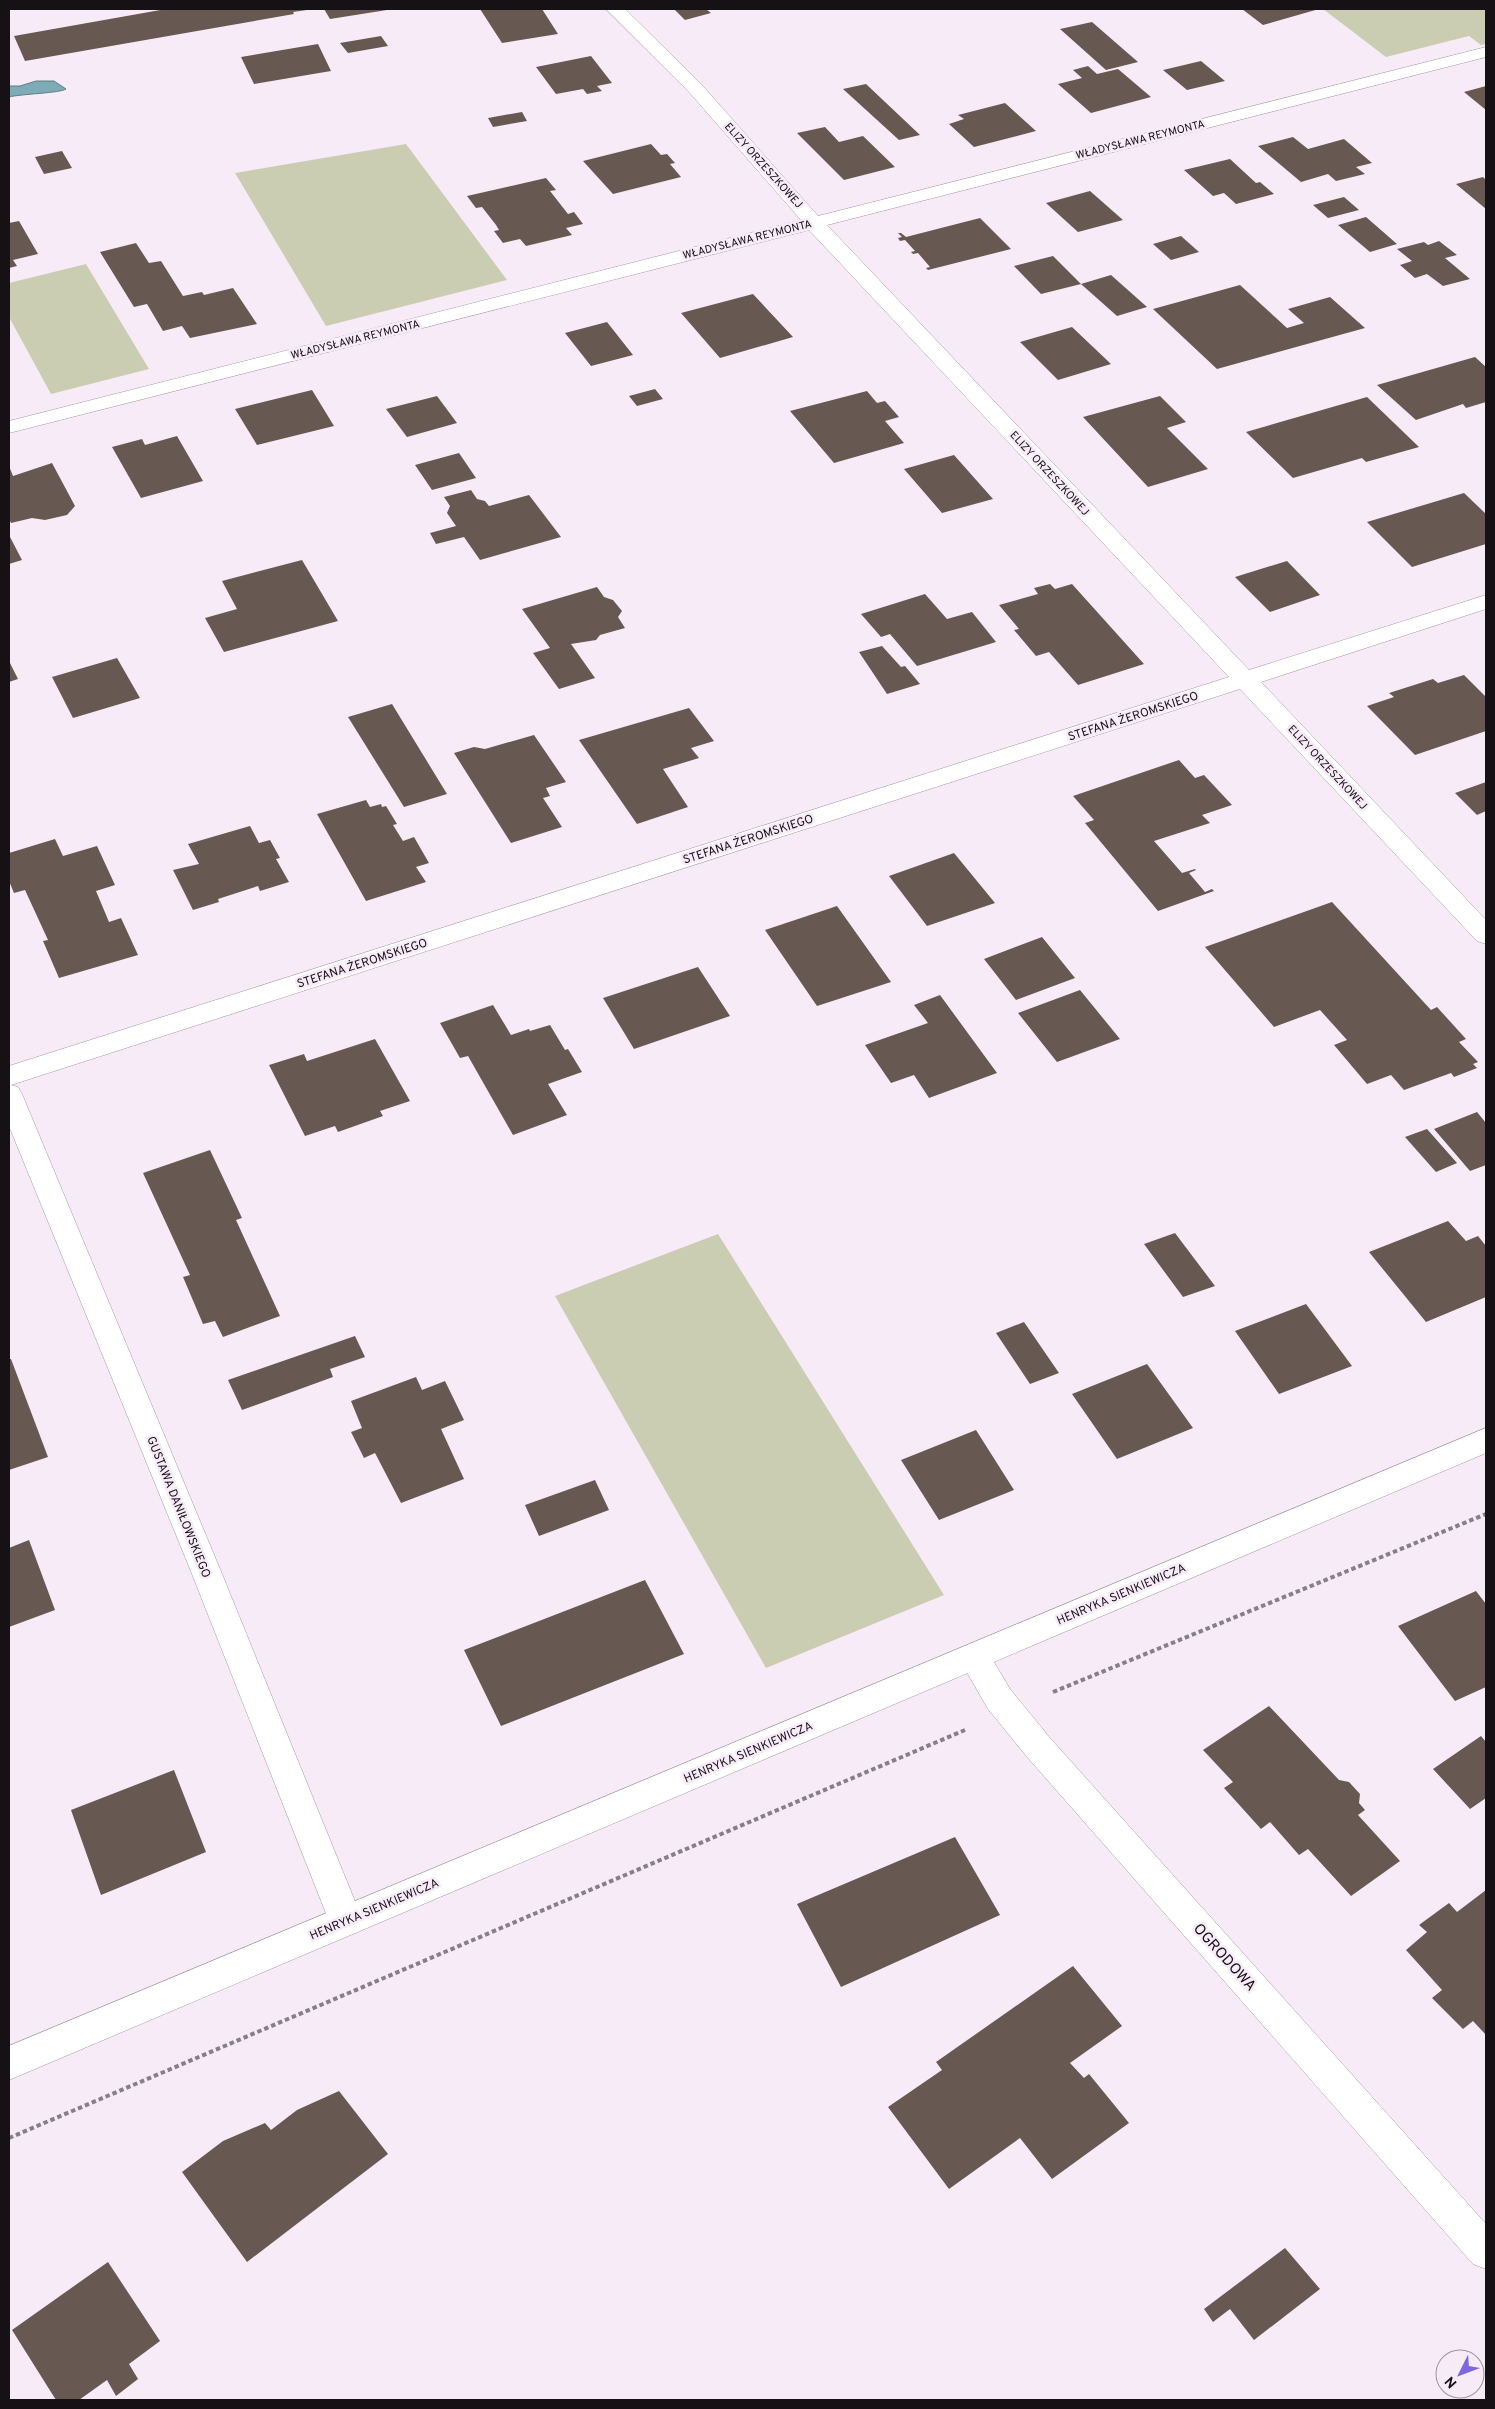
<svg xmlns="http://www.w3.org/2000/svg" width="1495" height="2409" font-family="Overpass,sans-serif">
  <rect width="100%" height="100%" fill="#f8ebf8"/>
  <path fill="#cbcdb3" d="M1323,9H1486V44L1481,45L1469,36L1386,57Z
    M406,144L507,280L326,326L235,173Z
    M86,264L149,369L51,394L9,317V283Z
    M718,1234L944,1595L766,1668L555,1296Z"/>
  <path fill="#7dabb6" stroke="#5e7d86" d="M36,81H54L66,89C61,93 20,94 9,97V86H20Z"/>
  <path fill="#675951" d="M166,9L307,10L293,12L294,14L25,61L14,36Z
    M324,9H387V10L330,19Z
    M480,9H542L558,34L502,43Z
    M674,9H706L711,13L685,20Z
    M1242,9H1319L1263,25Z
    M1092,22L1138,62L1106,70L1060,29Z
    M381,36L388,46L348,53L340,43Z
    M318,44L331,71L254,84L241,57Z
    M591,56L612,83L597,86L602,91L587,94L583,89L556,94L536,67Z
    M1201,61L1225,81L1187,90L1163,70Z
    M1088,66L1097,74L1118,69L1151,97L1091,113L1058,84L1082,78L1073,70Z
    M866,84L920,135L899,140L843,89Z
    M1486,86V110L1464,92Z
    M1005,103L1036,131L974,147L949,124L964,119L958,115Z
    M522,112L527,121L493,127L488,118Z
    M825,127L839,142L863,136L895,167L844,180L797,133Z
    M1293,137L1308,149L1344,139L1372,163L1356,167L1365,174L1336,181L1328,174L1301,182L1258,146Z
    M651,144L661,155L667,154L675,163L670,164L681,177L613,194L583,161Z
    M62,151L72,168L44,174L35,157Z
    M1230,159L1256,183L1260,182L1274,194L1236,204L1224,193L1213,196L1184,170Z
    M1483,177L1486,180V209L1456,184Z
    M546,178L556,190L550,191L568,214L574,212L583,224L566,228L572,235L526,246L520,239L503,243L494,231L499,230L496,225L482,207L476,208L467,196Z
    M1090,191L1123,220L1078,232L1046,203Z
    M1344,197L1359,210L1328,218L1313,205Z
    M1366,217L1397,244L1370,252L1338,225Z
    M980,218L1011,249L928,270L926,268L930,267L918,253L913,254L911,252L915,251L905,240L900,241L898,238L902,237L898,233H901L906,237Z
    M19,221L38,254L13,260L17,266L9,268V223Z
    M1181,236L1199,252L1171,260L1153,244Z
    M1439,241L1457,255L1445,258L1470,279L1443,286L1427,274L1415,278L1400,265L1412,261L1397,249L1424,242L1428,245Z
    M136,243L149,263L161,261L183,296L202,292L204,295L233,288L257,324L190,338L182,326L163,331L147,304L134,307L100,252Z
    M1053,256L1081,284L1041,294L1014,266Z
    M1111,275L1147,307L1117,316L1081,284Z
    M1240,285L1287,328L1304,323L1288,309L1330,297L1365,328L1217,369L1153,309Z
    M753,294L793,337L720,358L681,313Z
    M607,322L633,355L591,366L565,333Z
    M1072,327L1111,364L1058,380L1020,342Z
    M1475,357L1486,367V402L1466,408L1463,404L1416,420L1377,385Z
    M655,389L663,399L637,406L629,396Z
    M312,390L334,426L257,445L235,409Z
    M867,391L877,403L885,401L899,417L885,421L904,443L834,463L790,411Z
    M437,396L457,423L407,437L386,409Z
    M1160,396L1186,422L1167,428L1208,469L1148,487L1083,417Z
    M1367,397L1419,447L1366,462L1362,458L1293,478L1246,432Z
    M177,436L203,481L141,498L112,447L142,439L145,445Z
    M459,453L476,478L432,490L415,465Z
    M954,455L993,499L942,513L904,469Z
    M52,463L75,506L67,515L45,520L32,518L11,523L9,519V466L13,476Z
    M471,490L477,499L485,501L489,506L529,495L561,537L480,560L464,537L436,544L430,533L456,526L447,513L450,506L444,497Z
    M1464,493L1486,514V544L1412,567L1367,522Z
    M9,535L22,560L9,564Z
    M302,560L338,621L224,652L205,618L237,609L222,581Z
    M1287,561L1320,595L1270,612L1235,577Z
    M1050,584L1055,589L1072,584L1144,664L1078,685L1049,652L1036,656L1014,630L1019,629L999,605L1038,594L1034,588Z
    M597,587L604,597L613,600L622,611L618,617L625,628L600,635L596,640L571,644L595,678L559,689L533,653L550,648L522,609Z
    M925,594L947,619L972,612L996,642L917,666L890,634L881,637L861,614Z
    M882,646L901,667L905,666L920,684L887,694L859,652Z
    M117,658L140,698L73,718L52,677Z
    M9,661L18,679L9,682Z
    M1464,675L1486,697V731L1415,755L1367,706L1394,697L1389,693L1433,679L1438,683Z
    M392,704L447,794L404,807L348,717Z
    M689,708L714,741L691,748L699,758L663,769L688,807L637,824L579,740Z
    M534,735L566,782L546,788L550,796L543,798L562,827L511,843L454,753L474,747L485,749Z
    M1179,760L1195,778L1204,775L1232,805L1202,815L1210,823L1154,841L1182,873L1195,869L1196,870L1189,873L1205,892L1212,889L1214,891L1158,911L1085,823L1094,820L1073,796Z
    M1486,782V811L1477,815L1455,793Z
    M366,800L370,807L381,804L382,807L386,806L397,824L393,825L403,841L414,837L429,863L416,867L426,882L366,901L317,814Z
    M250,826L259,843L270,840L280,858L276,859L289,882L260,891L258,886L218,899L219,902L193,910L173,870L199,864L188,844Z
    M55,839L63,856L97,846L115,885L96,891L109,922L121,918L138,955L59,978L43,941L48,940L25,890L14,893L9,881V853Z
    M954,853L995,903L927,926L889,876Z
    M1332,902L1431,1010L1437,1007L1466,1039L1459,1042L1478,1062L1473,1064L1477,1068L1454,1077L1451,1073L1404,1090L1391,1075L1367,1084L1334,1045L1347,1040L1320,1010L1274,1027L1205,947Z
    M837,906L891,982L817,1006L765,930Z
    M1042,937L1075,978L1016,1000L984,959Z
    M698,967L730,1016L634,1049L603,998Z
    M1080,990L1120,1039L1057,1062L1018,1013Z
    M940,995L997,1073L929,1098L914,1075L891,1083L865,1045L928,1023L914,1005Z
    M493,1005L511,1035L529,1029L530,1031L550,1025L565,1050L568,1049L582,1072L548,1084L567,1115L513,1135L468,1056L460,1058L440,1023Z
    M375,1039L410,1101L380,1111L383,1116L338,1132L335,1126L305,1136L269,1065L304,1054L307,1061Z
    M1477,1112L1486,1123V1165L1470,1171L1434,1129Z
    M1427,1129L1457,1163L1436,1172L1405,1137Z
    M210,1150L242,1218L236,1220L280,1316L223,1337L215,1321L203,1324L183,1277L190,1275L143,1173Z
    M1448,1221L1466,1241L1478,1236L1486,1246V1297L1426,1322L1369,1252Z
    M1175,1233L1215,1286L1183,1297L1144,1244Z
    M1306,1304L1352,1366L1279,1394L1235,1331Z
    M1024,1322L1059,1373L1030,1384L996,1333Z
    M355,1336L365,1357L330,1369L333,1377L242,1410L228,1380Z
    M9,1359H11L48,1457L9,1470Z
    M1147,1364L1193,1428L1117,1459L1072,1394Z
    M416,1377L422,1390L445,1381L464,1420L441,1429L464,1479L401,1503L375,1453L364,1458L351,1432L362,1428L351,1401Z
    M976,1430L1014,1490L939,1520L901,1460Z
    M595,1480L609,1510L539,1536L525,1505Z
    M29,1540L55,1610L9,1627V1548Z
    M645,1580L684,1654L501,1726L464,1650Z
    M1476,1591L1486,1604V1687L1455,1701L1398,1626Z
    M1269,1706L1339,1780L1349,1782L1360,1794L1359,1803L1365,1810L1358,1815L1400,1861L1351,1896L1308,1849L1299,1855L1270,1822L1261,1829L1224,1788L1233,1782L1203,1750Z
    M1481,1736L1486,1742V1798L1470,1809L1433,1769Z
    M174,1770L206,1852L101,1895L71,1810Z
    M955,1837L1000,1915L841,1987L797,1904Z
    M1486,1890V2035L1473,2021L1463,2029L1432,1998L1442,1990L1406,1950L1427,1932L1419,1925L1449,1903L1457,1912Z
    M1073,1966L1122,2026L1070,2063L1084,2078L1089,2074L1129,2123L1052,2179L1020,2138L949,2189L888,2107L942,2070L936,2062Z
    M339,2091L388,2154L247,2262L182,2172L223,2141L265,2123L271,2130L297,2110Z
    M1285,2248L1320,2289L1254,2340L1230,2309L1213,2322L1204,2309Z
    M108,2262L160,2341L129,2364L138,2379L116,2396L107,2380L79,2400H56L12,2330Z"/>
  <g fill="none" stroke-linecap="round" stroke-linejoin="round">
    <defs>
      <path id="minor" d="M606,9H625L701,84L818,216L1486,47V57L827,225L1249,670L1486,595V609L1261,682L1486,920V944L1477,941L1240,689L11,1085L18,1087L22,1094L220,1569L363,1921L358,1932L346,1936L334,1932L329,1921L190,1569L9,1126V1066L1229,677L809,230L9,433V421L801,220L689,92Z
        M974,1644L985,1647L1010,1689L1050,1738L1486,2224V2269L1473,2264L1028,1758L988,1709L958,1657L963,1647Z"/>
      <path id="tertiary" d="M1486,1428V1453L9,2080V2046Z"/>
    </defs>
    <use href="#minor" stroke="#a396a3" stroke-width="1"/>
    <use href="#tertiary" stroke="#a396a3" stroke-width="1"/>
    <path stroke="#877e87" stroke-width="4" stroke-dasharray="4.5 3" stroke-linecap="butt" d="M1053,1692L1486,1514
      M9,2138L965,1730"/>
    <use href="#minor" fill="#fff" fill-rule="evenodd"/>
    <use href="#tertiary" fill="#fff" fill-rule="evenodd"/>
  </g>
  <g text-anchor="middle" stroke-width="5" stroke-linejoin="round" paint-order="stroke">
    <g font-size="11" fill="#151115" stroke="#f8ebf8">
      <text transform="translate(1140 139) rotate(-14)" y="4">WŁADYSŁAWA REYMONTA</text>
      <text transform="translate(764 165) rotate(48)" y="4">ELIZY ORZESZKOWEJ</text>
      <text transform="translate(747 239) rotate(-14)" y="4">WŁADYSŁAWA REYMONTA</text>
      <text transform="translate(355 339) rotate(-14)" y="4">WŁADYSŁAWA REYMONTA</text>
      <text transform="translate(1050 473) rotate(47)" y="4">ELIZY ORZESZKOWEJ</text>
      <text transform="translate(1328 767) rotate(47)" y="4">ELIZY ORZESZKOWEJ</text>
    </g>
    <g font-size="12" fill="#151115" stroke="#f8ebf8">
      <text transform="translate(1133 716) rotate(-18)" y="4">STEFANA ŻEROMSKIEGO</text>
      <text transform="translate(748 839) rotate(-18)" y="4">STEFANA ŻEROMSKIEGO</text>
      <text transform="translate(362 963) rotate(-18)" y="4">STEFANA ŻEROMSKIEGO</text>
      <text transform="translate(179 1507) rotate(68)" y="4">GUSTAWA DANIŁOWSKIEGO</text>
      <text transform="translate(1121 1594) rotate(-23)" y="4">HENRYKA SIENKIEWICZA</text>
      <text transform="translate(748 1752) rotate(-23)" y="4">HENRYKA SIENKIEWICZA</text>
      <text transform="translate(374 1909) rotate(-23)" y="4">HENRYKA SIENKIEWICZA</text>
    </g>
    <g font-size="15" fill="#151115" stroke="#f8ebf8">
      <text transform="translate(1225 1957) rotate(48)" y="5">OGRODOWA</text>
    </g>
  </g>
  <rect width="1495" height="2409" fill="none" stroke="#151115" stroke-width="20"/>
  <g transform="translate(1460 2374) rotate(228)"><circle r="24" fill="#f8ebf8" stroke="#9d949d"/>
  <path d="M0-4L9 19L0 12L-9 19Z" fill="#7e66e1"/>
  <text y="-8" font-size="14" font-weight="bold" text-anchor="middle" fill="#151115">N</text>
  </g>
</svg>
